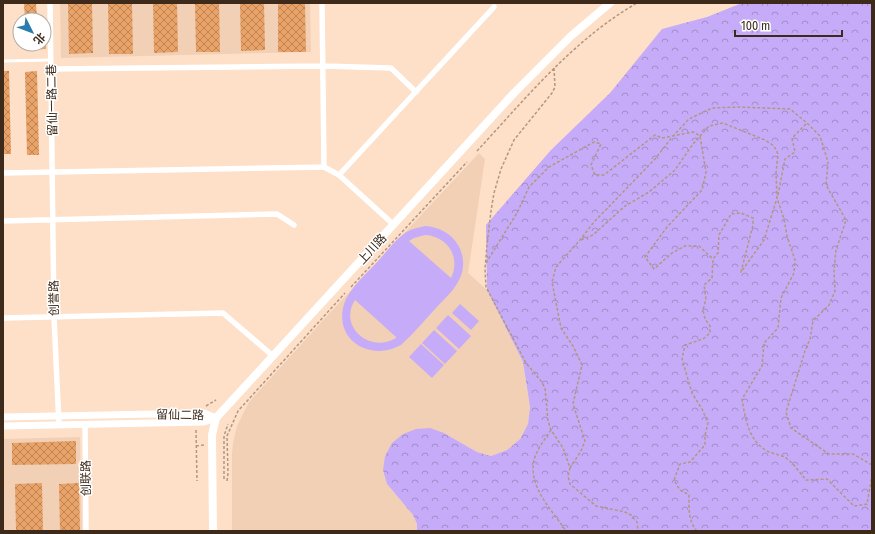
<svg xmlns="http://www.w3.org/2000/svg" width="875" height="534" font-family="'Fira Sans Condensed','Noto Sans SC',sans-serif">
  <defs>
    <pattern id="forest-crowns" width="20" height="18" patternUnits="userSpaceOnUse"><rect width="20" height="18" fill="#c6acf8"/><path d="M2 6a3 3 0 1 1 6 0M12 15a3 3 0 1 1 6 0" fill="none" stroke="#a28cc8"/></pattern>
    <pattern id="building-cross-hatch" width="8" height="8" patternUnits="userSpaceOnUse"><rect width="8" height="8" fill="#e9a267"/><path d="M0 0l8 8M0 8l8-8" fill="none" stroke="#be8454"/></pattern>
  </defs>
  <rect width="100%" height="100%" fill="#fedfc7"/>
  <path fill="#f2d0b6" d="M60,3H310L311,52L61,58Z
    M479,153L485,159L468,273L487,290L523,362L530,407L528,424L520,439L507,450L491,456L477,452L444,433L387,484L413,515L417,524V531H232V453L233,444L237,426L249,402L326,317Z
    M80,437L82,531H3V439Z"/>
  <path fill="url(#forest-crowns)" d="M742,3L844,4L872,3V531H417V524L413,515L387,484L383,470L385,456L392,443L403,434L416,429L430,428L444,433L477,452L491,456L507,450L520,439L528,424L530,407L523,362L487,290L486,225L551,150L610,93L662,29L707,17Z"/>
  <path fill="#c6acf8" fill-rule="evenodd" d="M425,226C439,227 451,233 458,245C464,255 465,267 460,278C455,290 444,299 435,309C424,321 413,334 401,345C373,361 336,343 343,308C344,303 346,298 349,294C357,281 369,271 379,260C387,251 395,240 405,233C411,229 417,228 425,226ZM425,235C448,236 461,258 451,278L409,241L414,238ZM355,300L396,337V338C369,354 338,326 355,300Z
    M460,304L479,321L471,330L452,313Z
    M448,315L471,336L459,349L436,328Z
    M434,330L457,351L445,364L422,343Z
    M421,344L444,365L432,378L409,357Z"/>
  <path fill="url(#building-cross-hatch)" d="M24,3H36L37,20H25Z
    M68,3H92L93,53L69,54Z
    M108,3H132L133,54H109Z
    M153,3H177L178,52L154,53Z
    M195,3H219L220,52H196Z
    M240,3H264L265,50L241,51Z
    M278,3H305L306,52H278Z
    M25,44H46V49L25,50Z
    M3,71H9L11,154H3Z
    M37,71L39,155H27L25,72Z
    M76,441V464L12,465V443Z
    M42,483L43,531H16L15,484Z
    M79,483L80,531H60L59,484Z"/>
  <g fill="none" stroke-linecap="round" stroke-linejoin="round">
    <path stroke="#b19782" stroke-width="1.5" stroke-dasharray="3 2" stroke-linecap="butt" d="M554,68L555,87L552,93L514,140L501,169L494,193L491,211L487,245L485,269L486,287L526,363L541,381L545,388L548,421L551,430L563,448L570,468L568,476L570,484L596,506L625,512L631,515L637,522L638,531
      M477,151C526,98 573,40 637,3
      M778,195L785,159L795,152L792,138L807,123
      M581,240L593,235L625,206L649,192L675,170L693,144L709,126L723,123L765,140L774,146L778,154L776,173L777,198L784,219L787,236L795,260L794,273L781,298L778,328L764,343L762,366L742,399C745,417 748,438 764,449C769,453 776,454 782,456C792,460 799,472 806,480L827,479L854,506L867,504L872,475
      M486,263L517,213L529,187L549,167L594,142L601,144L591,165L595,175H604L655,135L662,138L693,132L700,136L706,172L702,190L667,227L645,257L654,269L672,253L685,246H699L713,259
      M351,287L467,162
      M206,406L216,400
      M196,430L197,481
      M551,430C545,439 537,449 534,460C528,487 552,510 566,531
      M196,446L204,445
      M570,468L581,451L585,441L573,404L582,365L573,346L561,328L552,282L556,267L580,240L594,222L655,159L673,136L689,119L712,108L739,107L790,109L807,123L820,136L828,162L826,185L846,220L836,250L834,271L835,291L829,305L813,321L810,339L805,351L786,412L791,428L829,454H853L872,465
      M224,479V436L228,424
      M227,481L228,473L227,436L238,411L345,293
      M697,531C688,521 689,508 689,495L680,490L674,480L680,464L690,462L705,445V435L708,423L702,409L692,393L682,359L685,345L703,339L710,333V326L705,319L703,310L706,299L704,285L712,278L713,259L718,253L719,235L731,214L741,213L753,218V225L741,272L764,240L777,198"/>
    <path stroke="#fff" stroke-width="3" d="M3,61L51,60"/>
    <path stroke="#fff" stroke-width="5.5" d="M50,3L54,317L59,425
      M322,3L324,167
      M51,69L323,66L391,68L416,92
      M3,173L324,167L339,175L394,225
      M339,175L494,7
      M3,221L277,214L294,225
      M3,318L223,313L273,356
      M85,424L86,531"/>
    <path stroke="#fff" stroke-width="7" d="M3,417L204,413L216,418
      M3,426L204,422L216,418"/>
    <path stroke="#fff" stroke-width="8" d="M213,531L212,435L216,418L515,92L571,36L610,3"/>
  </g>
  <g text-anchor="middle" stroke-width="3" stroke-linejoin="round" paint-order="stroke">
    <g font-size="12" fill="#3d2a1a" stroke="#fff">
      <text transform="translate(52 100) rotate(-91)" y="4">留仙一路二巷</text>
      <text transform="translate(372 249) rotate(-47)" y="4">上川路</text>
      <text transform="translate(54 298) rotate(-91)" y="4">创誉路</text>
      <text transform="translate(180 415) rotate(1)" y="4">留仙二路</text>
      <text transform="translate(86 478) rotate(-91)" y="4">创联路</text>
    </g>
  </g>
  <rect width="875" height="534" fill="none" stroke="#3d2a1a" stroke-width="8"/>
  <g transform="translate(32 32) rotate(132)"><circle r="19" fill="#ffffff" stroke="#b1aaa3"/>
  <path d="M0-3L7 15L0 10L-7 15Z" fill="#2a7cad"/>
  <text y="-6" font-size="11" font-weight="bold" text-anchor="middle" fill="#3d2a1a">北</text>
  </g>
  <path d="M735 30v6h107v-6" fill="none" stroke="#3d2a1a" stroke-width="2"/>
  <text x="741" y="30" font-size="12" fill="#3d2a1a" stroke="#ffffff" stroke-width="3" paint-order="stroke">100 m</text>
</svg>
